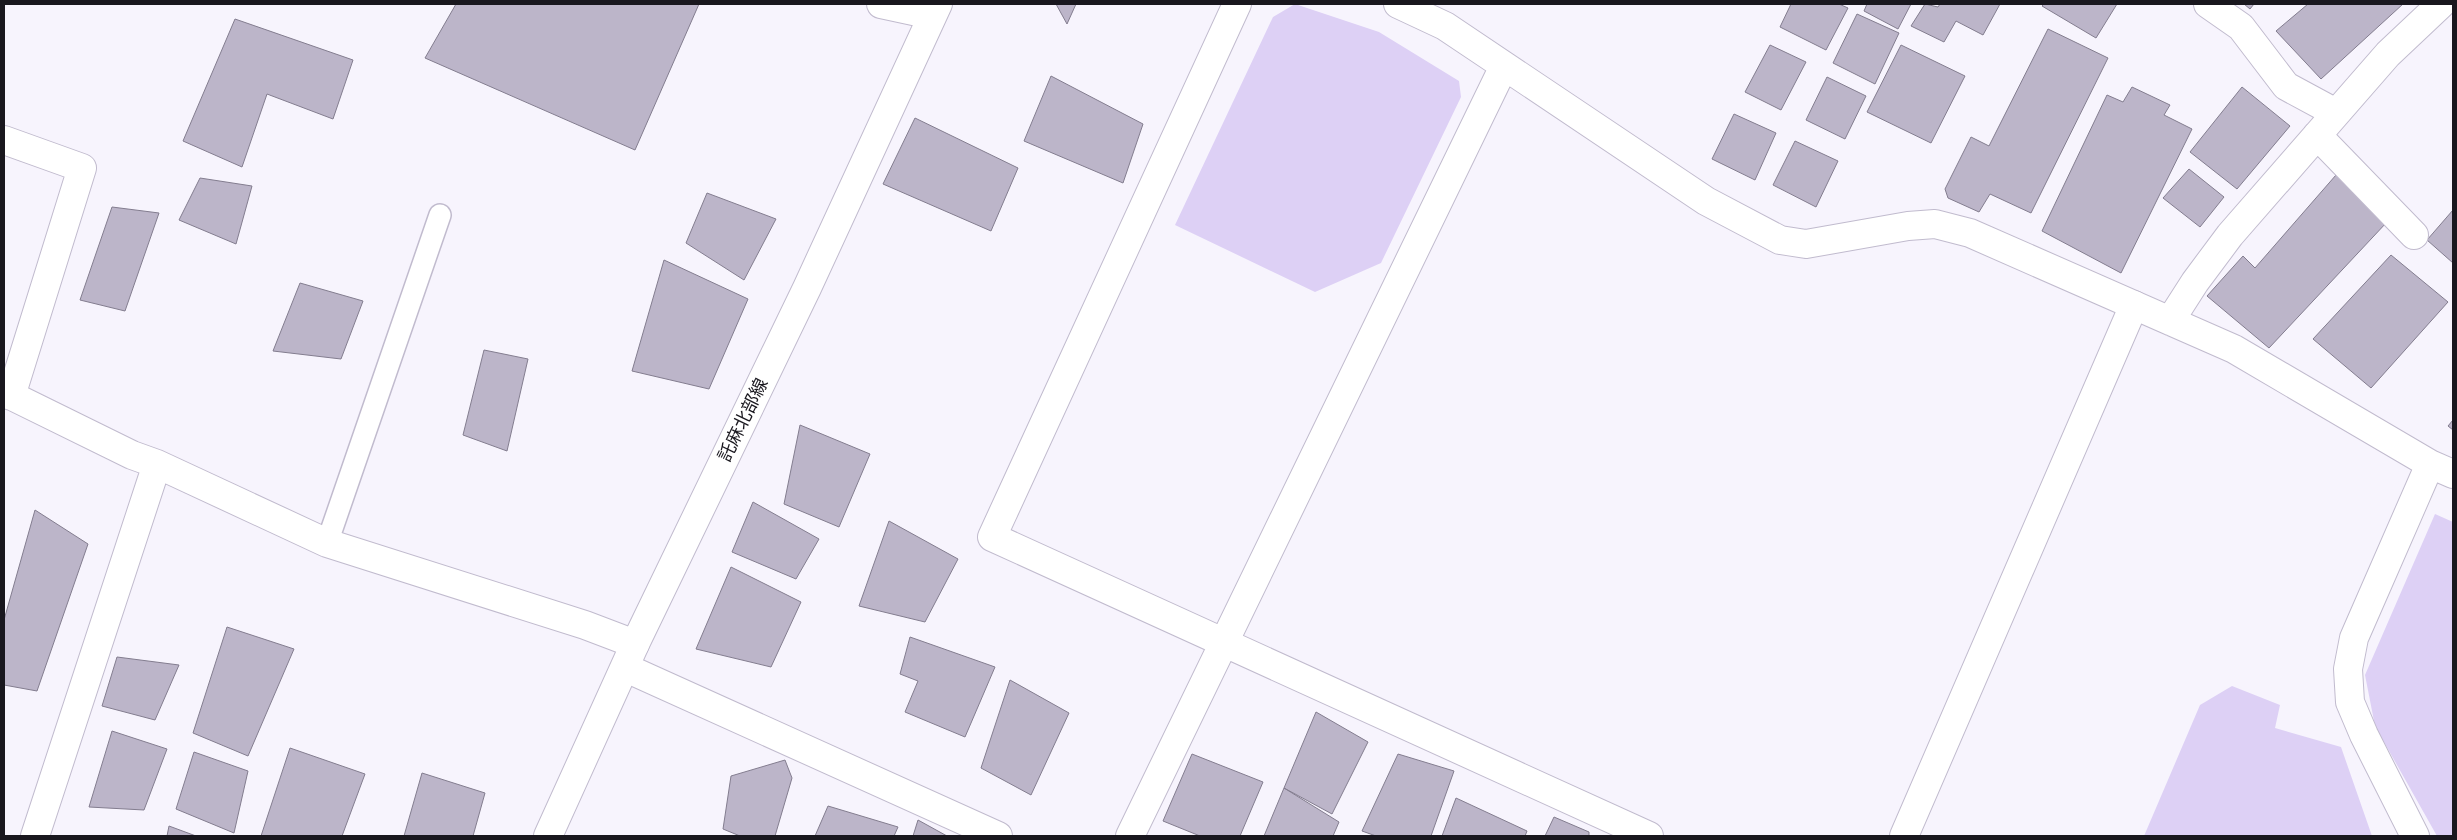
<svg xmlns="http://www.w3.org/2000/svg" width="2457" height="840" font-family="Rubik,'Noto Sans JP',sans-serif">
  <rect width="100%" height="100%" fill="#f7f4fd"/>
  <path fill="#ddd0f5" d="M1295,4L1379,32L1459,81L1461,97L1381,263L1315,292L1175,225L1273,17Z
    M2435,514L2453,522V836H2437L2375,726L2365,675Z
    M2232,686L2280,705L2275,728L2341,747L2372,836H2144L2200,705Z"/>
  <path fill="#bcb5c9" stroke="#837d8f" d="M456,4H699L635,150L425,58Z
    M1056,4H1076L1067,24Z
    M1791,4H1839L1848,8L1826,50L1780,27Z
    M1867,4H1911L1898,29L1864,11Z
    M1925,4L1938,7L1940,4H2000L1983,35L1956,21L1944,42L1911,26Z
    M2044,4H2117L2096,38L2042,6Z
    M2244,4H2254L2250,9Z
    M2308,4H2403L2321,79L2276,31Z
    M1857,14L1899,33L1875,84L1833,63Z
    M235,19L353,60L333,119L267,94L242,167L183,141Z
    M2048,29L2108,58L2031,213L1990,194L1979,212L1948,198L1945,189L1971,137L1989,146Z
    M1770,45L1806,62L1781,110L1745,92Z
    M1901,45L1965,76L1931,143L1867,112Z
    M1051,76L1143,124L1123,183L1024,141Z
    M1827,77L1866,96L1845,139L1806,120Z
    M2132,87L2170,105L2164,115L2192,129L2121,273L2042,231L2107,95L2123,102Z
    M2242,87L2290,126L2237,189L2190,152Z
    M1734,114L1776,133L1755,180L1712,159Z
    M915,118L1018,168L991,231L883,184Z
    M1795,141L1838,161L1816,207L1773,185Z
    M2189,169L2224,197L2200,227L2163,198Z
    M2336,175L2387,222L2269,348L2207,296L2243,256L2255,268Z
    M200,178L252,186L236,244L179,220Z
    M707,193L776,219L744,280L686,243Z
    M112,207L159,213L125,311L80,300Z
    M2453,210V263L2427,240Z
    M2391,255L2448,302L2371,388L2313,339Z
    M664,260L748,299L709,389L632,371Z
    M300,283L363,301L341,359L273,351Z
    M484,350L528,359L507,451L463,435Z
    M2453,420V430L2448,426Z
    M800,425L870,454L839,527L784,504Z
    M753,502L819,539L796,579L732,552Z
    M35,510L88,544L37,691L4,685V620Z
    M889,521L958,559L925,622L859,606Z
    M731,567L801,602L771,667L696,649Z
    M227,627L294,649L248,756L193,733Z
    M910,637L995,667L965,737L905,712L918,681L900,674Z
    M117,657L179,665L155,720L102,706Z
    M1010,680L1069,713L1031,795L981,768Z
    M1316,712L1368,742L1332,814L1284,788Z
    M112,731L167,749L144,810L89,807Z
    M290,748L365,774L342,836H261Z
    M194,752L248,771L234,833L176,809Z
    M1192,754L1263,782L1240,836H1200L1163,821Z
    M1398,754L1454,771L1431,836H1376L1362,831Z
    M785,760L792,778L775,836H740L723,829L731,776Z
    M422,773L485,793L473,836H404Z
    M1284,788L1339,822L1333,836H1264Z
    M1456,798L1527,831L1525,836H1442Z
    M828,806L898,827L894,836H815Z
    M1554,817L1589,832V836H1545Z
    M918,820L947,836H913Z
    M169,826L196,836H167Z"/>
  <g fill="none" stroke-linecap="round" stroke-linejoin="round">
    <defs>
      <path id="service" d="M327,543L440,215"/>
      <path id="minor" d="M881,4L932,15
        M1237,4L992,537L1649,836
        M1398,4L1445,26L1706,201L1780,240L1806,244L1908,226L1935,224L1970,233L2234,349L2430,464L2453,474
        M2208,4L2241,27L2286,86L2336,113
        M2317,135L2414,235
        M4,140L82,168L11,396
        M2170,321L2195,282L2230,235L2388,54L2441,4
        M4,392L132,455L157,464L327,543L585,625L635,644
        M35,836L157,464
        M1130,836L1504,66
        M2415,836L2364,735L2350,702L2348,669L2354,638L2430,464"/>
      <path id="tertiary" d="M626,668L998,836
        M1904,836L2134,305"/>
      <path id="secondary" d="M548,836L635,644L807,288L938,4"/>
    </defs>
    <use href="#service" stroke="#c1bbce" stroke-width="24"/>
    <use href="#minor" stroke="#c1bbce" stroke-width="30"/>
    <use href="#tertiary" stroke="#c1bbce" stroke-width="30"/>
    <use href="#secondary" stroke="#c1bbce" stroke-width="30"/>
    <use href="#service" stroke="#fff" stroke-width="21"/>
    <use href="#minor" stroke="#fff" stroke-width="28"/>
    <use href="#tertiary" stroke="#fff" stroke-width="28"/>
    <use href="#secondary" stroke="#fff" stroke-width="28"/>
  </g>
  <g text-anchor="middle" stroke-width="4.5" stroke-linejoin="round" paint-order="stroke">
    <g font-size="18" fill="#19171e" stroke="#fff">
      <text transform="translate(743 420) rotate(-64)" y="6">託麻北部線</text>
    </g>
  </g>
  <rect width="2457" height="840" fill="none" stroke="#19171e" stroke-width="10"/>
</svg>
